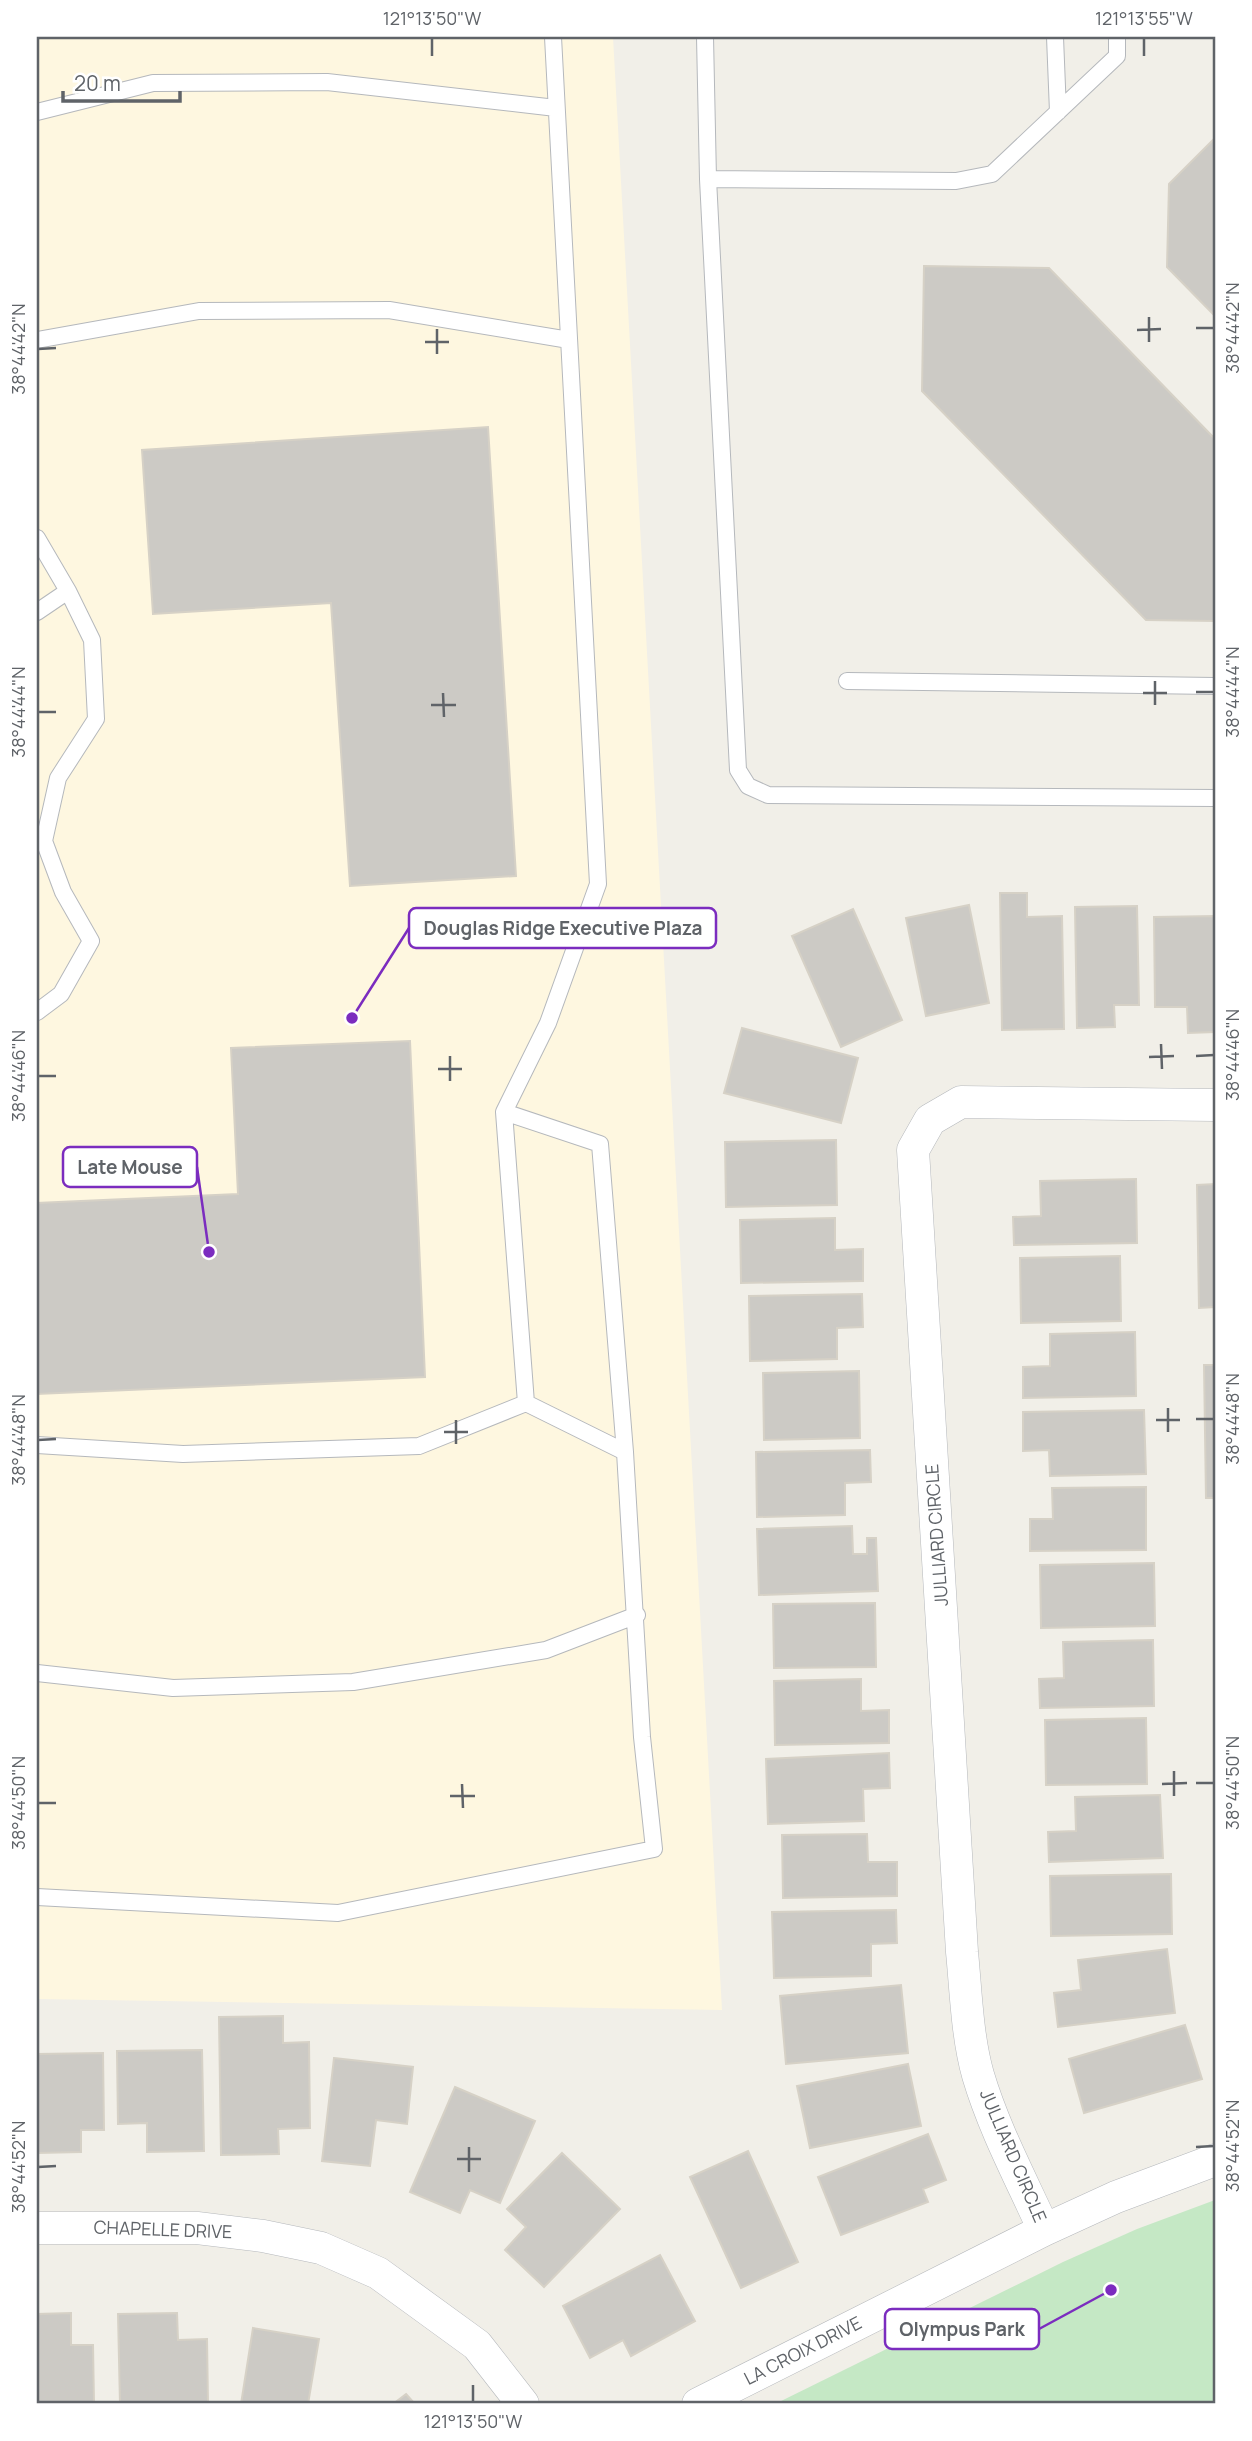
<svg xmlns="http://www.w3.org/2000/svg" width="1252" height="2441" font-family="Manrope,sans-serif">
  <rect width="100%" height="100%" fill="#f1efe8"/>
  <path fill="#fef7e0" d="M37,37H613L722,2010L37,1999Z"/>
  <path fill="#c5e8c5" d="M1215,2200V2404H775L1063,2262L1137,2229Z"/>
  <path fill="#cccac5" stroke="#d6d1c6" stroke-width="2" d="M1215,138V316L1167,267L1169,184Z
    M924,266L1049,268L1215,439V621L1146,620L922,391Z
    M488,427L516,876L350,886L331,603L153,614L142,450Z
    M1000,893H1027V917L1062,916L1064,1029L1002,1030Z
    M969,905L989,1003L926,1016L906,918Z
    M1137,906L1139,1005H1114L1115,1027L1077,1028L1075,907Z
    M853,909L902,1020L841,1047L792,936Z
    M1215,916V1032L1188,1033L1187,1007H1155L1154,917Z
    M742,1028L858,1058L841,1123L724,1093Z
    M410,1041L425,1377L37,1394V1203L238,1194L231,1048Z
    M836,1140L837,1205L726,1207L725,1142Z
    M1136,1179L1137,1243L1014,1245L1013,1217L1041,1216L1040,1181Z
    M1215,1184V1307L1199,1308L1197,1185Z
    M835,1218V1250L863,1249V1281L741,1283L740,1220Z
    M1120,1256L1121,1321L1021,1323L1020,1258Z
    M862,1294L863,1327L837,1328V1359L750,1361L749,1296Z
    M1135,1332L1136,1396L1023,1398V1367L1050,1366V1334Z
    M1204,1365H1215V1498H1206Z
    M859,1371L860,1438L764,1440L763,1373Z
    M1144,1410L1146,1474L1050,1476L1049,1450L1023,1451V1412Z
    M870,1450L871,1482L845,1483V1515L757,1517L756,1452Z
    M1146,1487V1550L1030,1551V1519H1053L1052,1488Z
    M852,1526L853,1554H867V1538H876L878,1591L759,1595L757,1529Z
    M1154,1563L1155,1626L1041,1628L1040,1565Z
    M875,1603L876,1667L774,1668L773,1604Z
    M1153,1640L1154,1706L1040,1708L1039,1679L1064,1678L1063,1642Z
    M861,1679V1711L889,1710V1743L775,1745L774,1681Z
    M1146,1718L1147,1784L1046,1785L1045,1720Z
    M889,1753L890,1788L863,1789L864,1821L768,1824L766,1759Z
    M1160,1795L1163,1858L1049,1862L1048,1832L1076,1831L1075,1797Z
    M867,1834L868,1862H897V1896L783,1898L782,1835Z
    M1171,1874L1172,1934L1051,1936L1050,1876Z
    M896,1910L897,1943L871,1944V1976L774,1978L772,1912Z
    M1167,1949L1175,2013L1058,2027L1054,1993L1081,1990L1078,1960Z
    M901,1985L908,2053L786,2064L780,1996Z
    M283,2016V2043L309,2042L310,2128L278,2129L279,2154L221,2155L219,2017Z
    M1185,2025L1202,2079L1084,2113L1069,2059Z
    M202,2050L204,2151L147,2152V2123L118,2124L117,2051Z
    M103,2053L104,2130H81V2152L37,2153V2054Z
    M334,2058L413,2067L407,2124L376,2120L370,2166L322,2161Z
    M908,2064L921,2126L810,2148L797,2086Z
    M455,2087L535,2121L500,2203L470,2190L460,2213L410,2192Z
    M928,2134L946,2180L923,2189L928,2202L841,2235L818,2177Z
    M748,2151L798,2262L741,2288L690,2177Z
    M562,2153L620,2209L544,2287L505,2250L526,2227L507,2209Z
    M660,2255L695,2321L631,2356L623,2340L590,2358L563,2306Z
    M71,2313V2345H93L94,2404H37V2314Z
    M177,2313L178,2340L207,2339L208,2404H120L118,2314Z
    M253,2328L319,2339L308,2404H241Z
    M406,2394L415,2404H393Z"/>
  <g fill="none" stroke-linecap="round" stroke-linejoin="round">
    <defs>
      <path id="service" d="M705,37L708,179L738,770L748,786L768,795L1215,798
        M1055,37L1058,112
        M37,112L153,83L327,82L556,108
        M708,179L956,181L992,174L1117,56V37
        M37,340L199,311L389,310L569,340
        M37,538L68,591
        M37,612L68,591L92,640L96,719L58,778L44,841L63,892L91,941L61,994L37,1012
        M847,681L1215,686
        M504,1112L600,1144L625,1452
        M37,1445L183,1454L419,1446L526,1403L504,1112L548,1023L598,884L553,37
        M37,1673L173,1688L353,1682L546,1650L637,1615
        M37,1897L338,1913L654,1849L642,1737L625,1452L526,1403"/>
      <path id="minor" d="M37,2228H197L263,2236L321,2248L378,2273L477,2345L523,2404
        M1044,2230C1021,2179 994,2129 978,2075C967,2036 966,1992 962,1952L913,1150L930,1120L961,1102L1215,1105
        M698,2404L1044,2230L1116,2197L1215,2160"/>
    </defs>
    <use href="#service" stroke="#b5b8bc" stroke-width="18"/>
    <use href="#minor" stroke="#b5b8bc" stroke-width="33"/>
    <use href="#service" stroke="#fff" stroke-width="16"/>
    <use href="#minor" stroke="#fff" stroke-width="32"/>
  </g>
  <path fill="none" stroke="#5f6368" stroke-width="2.5" d="M432,38V56M1144,38V56M1149,317V342M1196,328H1214M437,329V354M1137,330L1161,329M425,342H449M38,349L56,348M1155,681V705M1196,692H1214M443,693L444,717M1143,693H1167M431,705H456M38,712H56M1161,1044L1162,1069M450,1056V1081M1196,1056L1214,1055M1149,1057L1174,1056M438,1069H462M38,1076H56M1168,1408V1432M1196,1419H1214M456,1420V1444M1156,1420H1180M444,1432H468M38,1440L56,1439M1174,1771V1796M1196,1783H1214M462,1784L463,1808M1162,1784L1187,1783M450,1796H475M38,1803H56M469,2147V2172M1196,2147L1214,2146M457,2159H481M38,2167L56,2166M473,2385V2402"/>
  <g text-anchor="middle" stroke-width="6" stroke-linejoin="round" paint-order="stroke">
    <g font-size="18" fill="#5f6368" stroke="#fff">
      <text transform="translate(937 1535) rotate(-94)" y="6">JULLIARD CIRCLE</text>
      <text transform="translate(1013 2156) rotate(67)" y="6">JULLIARD CIRCLE</text>
      <text transform="translate(163 2230) rotate(2)" y="6">CHAPELLE DRIVE</text>
      <text transform="translate(803 2351) rotate(-27)" y="6">LA CROIX DRIVE</text>
    </g>
  </g>
  <path fill="none" stroke="#7b2cbf" stroke-width="2.5" d="M352 1018L409 928M209 1252L197 1167M1111 2290L1039 2329"/>
  <g fill="#7b2cbf" stroke="#fff" stroke-width="2.5">
    <circle cx="352" cy="1018" r="7"/>
    <circle cx="209" cy="1252" r="7"/>
    <circle cx="1111" cy="2290" r="7"/>
  </g>
  <g fill="#fff" stroke="#7b2cbf" stroke-width="2.5">
    <rect x="409" y="908" width="307" height="40" rx="7"/>
    <rect x="63" y="1147" width="134" height="40" rx="7"/>
    <rect x="885" y="2309" width="154" height="40" rx="7"/>
  </g>
  <g font-size="19" text-anchor="middle" font-weight="bold" fill="#5f6368">
    <text x="563" y="935">Douglas Ridge Executive Plaza</text>
    <text x="130" y="1174">Late Mouse</text>
    <text x="962" y="2336">Olympus Park</text>
  </g>
  <rect width="1252" height="2441" fill="none" stroke="#ffffff" stroke-width="77"/>
  <path d="M63 91v10h117v-10" fill="none" stroke="#5f6368" stroke-width="3.5"/>
  <text x="74" y="91" font-size="21" fill="#5f6368" stroke="#ffffff" stroke-width="5" paint-order="stroke">20 m</text>
  <rect x="38" y="38" width="1176" height="2364" fill="none" stroke="#5f6368" stroke-width="2.5"/>
  <g font-size="18" text-anchor="middle" fill="#5f6368">
    <text x="432" y="25">121°13'50"W</text>
    <text x="1144" y="25">121°13'55"W</text>
    <text transform="translate(1233 328) rotate(-90)" y="6">38°44'42"N</text>
    <text transform="translate(19 349) rotate(-90)" y="6">38°44'42"N</text>
    <text transform="translate(1233 692) rotate(-90)" y="6">38°44'44"N</text>
    <text transform="translate(19 712) rotate(-90)" y="6">38°44'44"N</text>
    <text transform="translate(1233 1055) rotate(-90)" y="6">38°44'46"N</text>
    <text transform="translate(19 1076) rotate(-90)" y="6">38°44'46"N</text>
    <text transform="translate(1233 1419) rotate(-90)" y="6">38°44'48"N</text>
    <text transform="translate(19 1440) rotate(-90)" y="6">38°44'48"N</text>
    <text transform="translate(1233 1783) rotate(-90)" y="6">38°44'50"N</text>
    <text transform="translate(19 1803) rotate(-90)" y="6">38°44'50"N</text>
    <text transform="translate(1233 2146) rotate(-90)" y="6">38°44'52"N</text>
    <text transform="translate(19 2167) rotate(-90)" y="6">38°44'52"N</text>
    <text x="473" y="2428">121°13'50"W</text>
  </g>
</svg>
